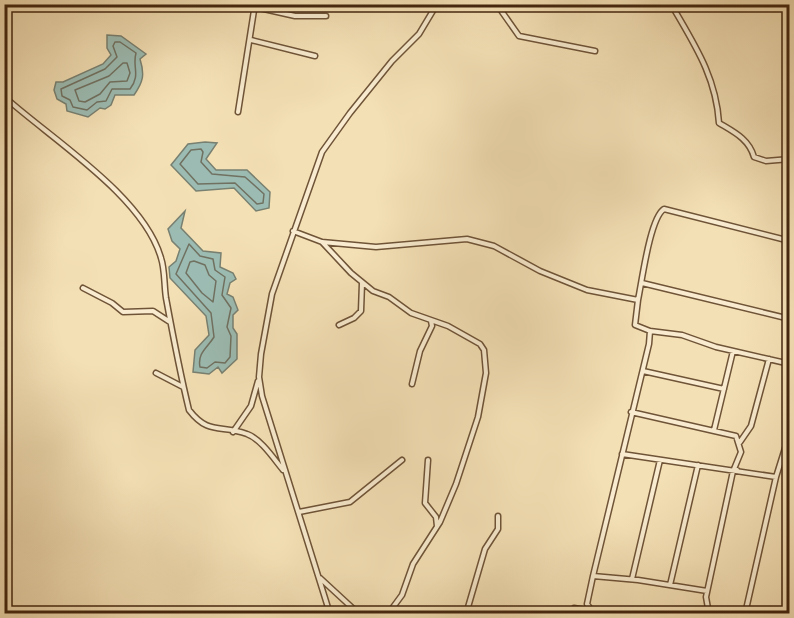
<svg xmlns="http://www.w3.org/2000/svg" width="794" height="618" font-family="'Gentium Book Plus',serif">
  <rect width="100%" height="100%" fill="#f4e0b5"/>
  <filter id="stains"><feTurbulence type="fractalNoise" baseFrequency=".00333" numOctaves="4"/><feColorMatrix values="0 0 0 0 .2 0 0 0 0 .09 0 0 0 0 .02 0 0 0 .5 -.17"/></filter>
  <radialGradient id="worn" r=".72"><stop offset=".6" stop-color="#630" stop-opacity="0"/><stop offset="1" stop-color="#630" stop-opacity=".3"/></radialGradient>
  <path fill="#9cbcb3" stroke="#788071" stroke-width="1.5" d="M107,35L121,36L146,54L140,59C145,75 143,82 134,95H115L111,105L105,109L100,108L88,117L67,111L66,104L57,99L54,90L56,82H63L103,64L111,55L107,48Z
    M205,142L217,143L206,159L216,170H247L270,192L269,208L256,211L234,188L196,191L171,165L188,144Z
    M185,211L181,228L203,251L221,253L220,267L233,273L236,279L230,283L227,294L233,297L238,310L233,315V328L237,334V359L222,373L218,367L209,374L193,372L195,350L209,335L206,316L170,278L169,267L176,261L180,249L172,241L168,229Z"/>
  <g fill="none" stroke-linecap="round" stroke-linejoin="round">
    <path stroke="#707161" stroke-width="1.5" d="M115,42H120L136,53C132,67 141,75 130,89H112L106,101L97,102L87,110L73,107L70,100L62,96L61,89L105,69L117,57L113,46Z
      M123,63H127L130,73L127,81L110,82L100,94L85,102L79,101L75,90L109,76Z
      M201,149L203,152L201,162L212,174L245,177L264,194L263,203L257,204L235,183L198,184L180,164L191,150Z
      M189,244L200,256L213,259L215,270L225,277L222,295L231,308L227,327L231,336L230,357L225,363L215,362L207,368L200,367C197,353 208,347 214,337L211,313L176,274Z
      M194,261L205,265L209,275L216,281L213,302L202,293L186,273L190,262Z"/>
    <defs>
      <path id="minor" d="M481,4L500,9L519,36L595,51
        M671,4C694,44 716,76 719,123C734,132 749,139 754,157L766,161L790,159
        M255,7L295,16H326
        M251,40L315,56
        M4,93L7,99C53,140 144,197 161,258C165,270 164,285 166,298C173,336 180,373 189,410C209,436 221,424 247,434C261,439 274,459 283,470
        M238,112L255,4
        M293,231L322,242L351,273L373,291L389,297L411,313L448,326L480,344L484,350L486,373L478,417L456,484L440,522L413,564L402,595L388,614
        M322,242L376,247L467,239L494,246L540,271L587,290L638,300L635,325L650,331L649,344L593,576L587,604L592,611L574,608L569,614
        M642,283L790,319
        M83,288L112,303L123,312L153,311L170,322
        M638,300C642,281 650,218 664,209L790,241
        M339,325L354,318L361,311L362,283
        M650,331L682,335L716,347L790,364
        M643,371L724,389
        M156,373L183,387
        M412,384L420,351L432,326L431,321
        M631,412L736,436L741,452L734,469L737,470
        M714,430L733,351
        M233,432L251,406L258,381
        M740,442L751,426L769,359
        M622,454L776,477
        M428,460L425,503L436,517L437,526
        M299,512L350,502L402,460
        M593,576L638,580L707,591
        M320,578L359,614
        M632,579L660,460
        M670,585L698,465
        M592,611L601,614
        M330,614L262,396L259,377L261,354L272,294L322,152L350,113L392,61L419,34L437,4
        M466,614L485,549L498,529V516
        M709,614L706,597L733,471
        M745,614L776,477L790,432
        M786,614L790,598"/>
    </defs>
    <use href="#minor" stroke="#6f5438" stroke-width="7"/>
    <use href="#minor" stroke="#f8ebcf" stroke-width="4"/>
  </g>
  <rect width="794" height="618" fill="none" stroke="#f4e0b5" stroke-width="24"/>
  <rect x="6" y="6" width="782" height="606" fill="none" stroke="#43260f" stroke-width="3"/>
  <rect x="12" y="12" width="770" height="594" fill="none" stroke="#43260f" stroke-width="1.5"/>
  <rect width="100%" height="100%" filter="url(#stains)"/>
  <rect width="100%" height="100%" fill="url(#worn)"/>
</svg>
